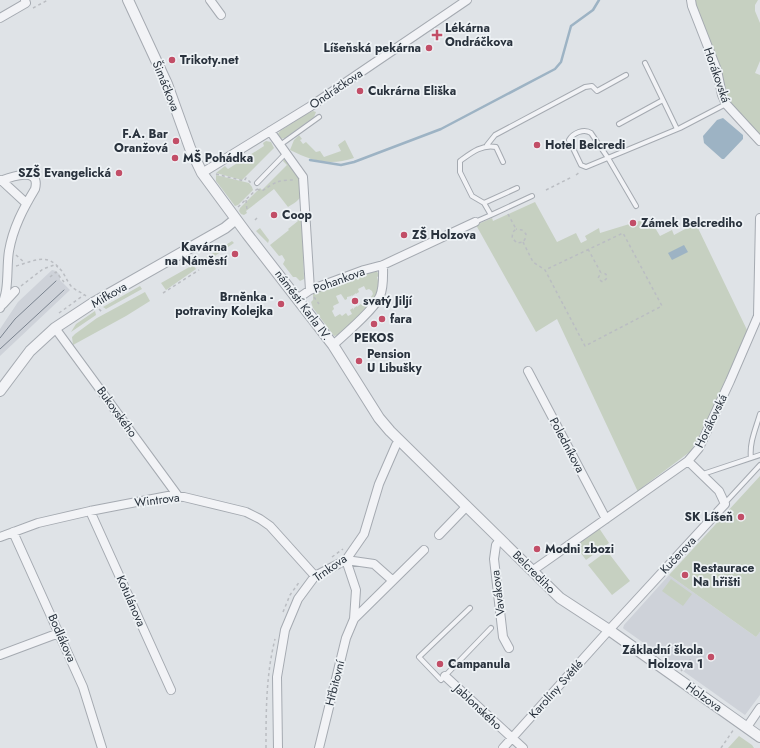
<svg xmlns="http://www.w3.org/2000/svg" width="760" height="748" font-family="Jost,sans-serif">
  <rect width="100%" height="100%" fill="#dfe3e7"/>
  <path fill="#ced2d9" d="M52,270L56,271L60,275V280L70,290L0,356V329L18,302Z
    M669,575L756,637L760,632V695L745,715L624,629L623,628L624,625Z"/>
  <path fill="#c6d0c1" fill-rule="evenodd" d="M694,0H758L755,5V11L760,23V61L755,73L760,75V135L734,111L724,90L696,10Z
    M313,111L316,112L314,117L285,138L281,139L278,134L280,131L308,113Z
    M299,135L302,139L300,140L303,144L306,142L316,152L320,151L324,157L341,151L338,145L345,140L354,158C330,166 312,161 290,150L294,140Z
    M266,141L271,142L274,148L242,180L216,173L225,166L228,169L264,146L263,143Z
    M284,159C294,167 305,180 302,194C300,200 293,204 288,207L274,189L246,211L247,213L244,215L241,214L239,211L240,208L260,188L262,190L287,165L283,161Z
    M216,175L249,183L252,187L253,190L238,205L235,206L216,181Z
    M535,202L557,242L576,233L581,243L587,240L585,236L599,228L600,233L649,218L660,236L672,230L674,235L698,222L699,225L697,226L748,332L720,396L691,451L644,486L638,492L557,319L536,332L476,225L492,218L493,221Z
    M302,211L304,279L300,281L296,277H293L283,264L285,260L282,255L279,256L270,245L289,230L288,229L298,221L294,215Z
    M260,228L269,240L268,243L256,231Z
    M232,241L234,243L200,266L197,263Z
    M193,265L196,269L166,290L161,283Z
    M374,271H377L379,276L377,277C385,299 353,322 338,335L334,336L313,308L311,302L313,300V294L318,291H323L344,280ZM364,286L366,290L369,289L372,291L373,294L371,297L373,300L367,304L364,302L362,304V305L361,304L358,306V307L357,306L354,308V310L353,308L350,310L352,314L348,316L346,313L342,316L340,314L335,317L332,311L334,309L333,306L339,303L336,296L341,294L345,300L347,299V297L351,296V295L352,296L355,294V293L356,294L359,292L358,289Z
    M140,286L142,289L106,309L103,307Z
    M145,292L150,301L126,316L73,345L72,337L75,334L97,318Z
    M95,311L96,315L71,332L76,324Z
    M760,476V632L756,637L669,575Z
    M599,528L609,543L586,560L575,545Z
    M607,551L630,581L612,595L588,565Z
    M671,579L692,594L683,606L662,591Z
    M739,736L752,745L754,748H728Z"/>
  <path fill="#9db3c4" d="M723,118L743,135V139L724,159H722L704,143L703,136L717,120Z
    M684,245L688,252L672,260L668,253Z"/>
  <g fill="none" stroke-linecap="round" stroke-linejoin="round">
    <path stroke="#9db3c4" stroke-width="2.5" d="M310,160L341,165L354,162L441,129L555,69L561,62L571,26L593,10L599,0"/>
    <defs>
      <path id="service" d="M645,63L663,100
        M619,124L663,100L677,129
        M280,145L319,117
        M487,145L495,135L585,87L592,86L597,91L626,75
        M503,162L496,147C482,144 471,153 460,161V172L472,196L484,203L491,215L532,196
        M257,183L286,153
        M484,203L517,188
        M636,206L608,158L591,133C584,128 573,133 569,140L581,165L586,167L680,128L726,104
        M475,222L491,215
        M751,458C749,443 756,428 760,414
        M703,474L760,455
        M725,503L760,465
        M470,608L419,657L441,680L491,628"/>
      <path id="minor" d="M210,0L221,15
        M691,0L692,6L717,70L722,95L726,104L760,141
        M0,18L26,3L25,0
        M270,131L303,177L310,290
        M202,173L311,106L467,0
        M1,180L26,203
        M0,181C11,177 41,166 35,189C23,209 13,228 9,251C6,269 10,292 0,308
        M297,299L310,290L364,270L383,265L475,222
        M3,304L15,291
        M55,328L178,496
        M333,345C344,335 375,309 380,296C384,287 383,275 383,265
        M528,371L606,519
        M90,511L171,690
        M13,532L83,687L102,748
        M439,535L467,506
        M0,537L38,523L90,511L168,496L184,497L246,512L260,519L270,526L315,576
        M501,539L496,545L494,559L503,637L509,648
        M532,571L688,461L699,448L730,381L758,316L760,218
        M354,619L356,590L346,560L374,564L392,580
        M0,655L59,633
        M445,676L523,748
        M747,727L760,708
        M278,748L277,677L285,630L298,599L315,576L346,560L364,534L379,484L396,445L400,441
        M319,748L346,638L354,619L424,550
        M503,748L609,630L725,504L719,491L688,461"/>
      <path id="tertiary" d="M128,0L167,84L190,148L202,173L247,234L333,345L379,418L390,431L560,598L609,630L760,737
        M0,391L30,351L55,328L93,303L225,228L236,219"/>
    </defs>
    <use href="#service" stroke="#a5aab1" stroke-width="6"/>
    <use href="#minor" stroke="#a5aab1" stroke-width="10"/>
    <use href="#tertiary" stroke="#a5aab1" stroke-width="12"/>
    <path stroke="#babdc2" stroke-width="1.5" stroke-dasharray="3 3" stroke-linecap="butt" d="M33,8L48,0
      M216,174L244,181L246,178L252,184
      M576,175L580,172
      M257,189L262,191C277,181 278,180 296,180
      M546,190L572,177
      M246,200L247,210
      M238,207L257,189
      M508,214L516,229L513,232L512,238L517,243L523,242L525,239L526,234L522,230L516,229
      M255,220L257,218
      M523,242L533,262L545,270L585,346L662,306L623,233L545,270
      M588,249L601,273L598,278L601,281L603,282L607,278C607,274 605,273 601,273
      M16,255L25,263
      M16,266C34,261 47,252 61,270C65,275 67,281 71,286C76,291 81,292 86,296
      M50,277L56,272L64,282
      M21,286L43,269L54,265L58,267
      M163,293L199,270
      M314,297L319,304
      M99,309L103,313
      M59,313L84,295
      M332,557L343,549
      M283,612L290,595L300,581
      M681,671L691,659
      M266,748C266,711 266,675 275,639
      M721,748L734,729"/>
    <use href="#service" stroke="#f2f3f6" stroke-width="4"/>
    <use href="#minor" stroke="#f2f3f6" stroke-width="8"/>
    <use href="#tertiary" stroke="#f2f3f6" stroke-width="10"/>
    <path stroke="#7a838f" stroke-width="1" d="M0,338L15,319L56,281
      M0,349L64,290"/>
  </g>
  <g fill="#c24e67" stroke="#eef2f5" stroke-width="1.5">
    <path d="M435 29h4v4h4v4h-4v4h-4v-4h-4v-4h4z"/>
    <circle cx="429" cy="48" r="4"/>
    <circle cx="172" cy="60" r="4"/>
    <circle cx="360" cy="91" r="4"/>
    <circle cx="176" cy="141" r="4"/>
    <circle cx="537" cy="145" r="4"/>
    <circle cx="175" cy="158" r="4"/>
    <circle cx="119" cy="173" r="4"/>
    <circle cx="274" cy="215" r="4"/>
    <circle cx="633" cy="223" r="4"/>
    <circle cx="404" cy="235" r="4"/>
    <circle cx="235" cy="254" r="4"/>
    <circle cx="355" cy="301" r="4"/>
    <circle cx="281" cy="304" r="4"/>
    <circle cx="382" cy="319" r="4"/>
    <circle cx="374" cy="324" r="4"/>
    <circle cx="359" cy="361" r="4"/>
    <circle cx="741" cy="517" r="4"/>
    <circle cx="537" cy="549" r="4"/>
    <circle cx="685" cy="575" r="4"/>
    <circle cx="711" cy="657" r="4"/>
    <circle cx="440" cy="664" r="4"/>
  </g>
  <g text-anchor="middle" stroke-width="3.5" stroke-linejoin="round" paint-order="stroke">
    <g font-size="12" font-weight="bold" fill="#29323d" stroke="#eef2f5" text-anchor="start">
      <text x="445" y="32">Lékárna<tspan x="445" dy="14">Ondráčkova</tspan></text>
      <text x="421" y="52" text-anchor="end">Líšeňská pekárna</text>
      <text x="180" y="64">Trikoty.net</text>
      <text x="368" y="95">Cukrárna Eliška</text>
      <text x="168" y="138" text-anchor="end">F.A. Bar<tspan x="168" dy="14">Oranžová</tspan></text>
      <text x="545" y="149">Hotel Belcredi</text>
      <text x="183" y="162">MŠ Pohádka</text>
      <text x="111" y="177" text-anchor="end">SZŠ Evangelická</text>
      <text x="282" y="219">Coop</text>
      <text x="641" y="227">Zámek Belcrediho</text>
      <text x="412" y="239">ZŠ Holzova</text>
      <text x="227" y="251" text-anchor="end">Kavárna<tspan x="227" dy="14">na Náměstí</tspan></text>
      <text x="273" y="301" text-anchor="end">Brněnka -<tspan x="273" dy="14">potraviny Kolejka</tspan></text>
      <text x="363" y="305">svatý Jiljí</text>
      <text x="390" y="323">fara</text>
      <text x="374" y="342" text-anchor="middle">PEKOS</text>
      <text x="367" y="358">Pension<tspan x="367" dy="14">U Libušky</tspan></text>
      <text x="733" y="521" text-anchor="end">SK Líšeň</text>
      <text x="545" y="553">Modni zbozi</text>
      <text x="693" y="572">Restaurace<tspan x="693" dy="14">Na hřišti</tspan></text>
      <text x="703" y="654" text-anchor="end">Základní škola<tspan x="703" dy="14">Holzova 1</tspan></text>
      <text x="448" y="668">Campanula</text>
    </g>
    <g font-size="12" fill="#29323d" stroke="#eef2f5">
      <text transform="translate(717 75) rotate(71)" y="4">Horákovská</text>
      <text transform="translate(166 86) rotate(68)" y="4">Šimáčkova</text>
      <text transform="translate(336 89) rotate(-34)" y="4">Ondráčkova</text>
      <text transform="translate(339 280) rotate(-20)" y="4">Pohankova</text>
      <text transform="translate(109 295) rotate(-30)" y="4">Mifkova</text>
      <text transform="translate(303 305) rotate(53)" y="4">náměstí Karla IV.</text>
      <text transform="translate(117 412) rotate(54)" y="4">Bukovského</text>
      <text transform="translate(711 421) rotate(-64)" y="4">Horákovská</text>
      <text transform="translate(567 445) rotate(62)" y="4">Poledníkova</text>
      <text transform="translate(157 500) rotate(-7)" y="4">Wintrova</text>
      <text transform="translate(678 555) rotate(-47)" y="4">Kučerova</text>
      <text transform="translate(330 568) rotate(-35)" y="4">Trnkova</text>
      <text transform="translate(534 572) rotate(45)" y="4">Belcrediho</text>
      <text transform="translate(498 593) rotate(-97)" y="4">Vavákova</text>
      <text transform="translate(131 601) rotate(66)" y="4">Kotulánova</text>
      <text transform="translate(62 638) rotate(66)" y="4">Bodlákova</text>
      <text transform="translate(335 683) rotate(-76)" y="4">Hřbitovní</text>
      <text transform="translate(556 689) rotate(-48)" y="4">Karolíny Světlé</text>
      <text transform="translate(704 697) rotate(35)" y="4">Holzova</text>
      <text transform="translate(478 707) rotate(43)" y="4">Jablonského</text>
    </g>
  </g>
</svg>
